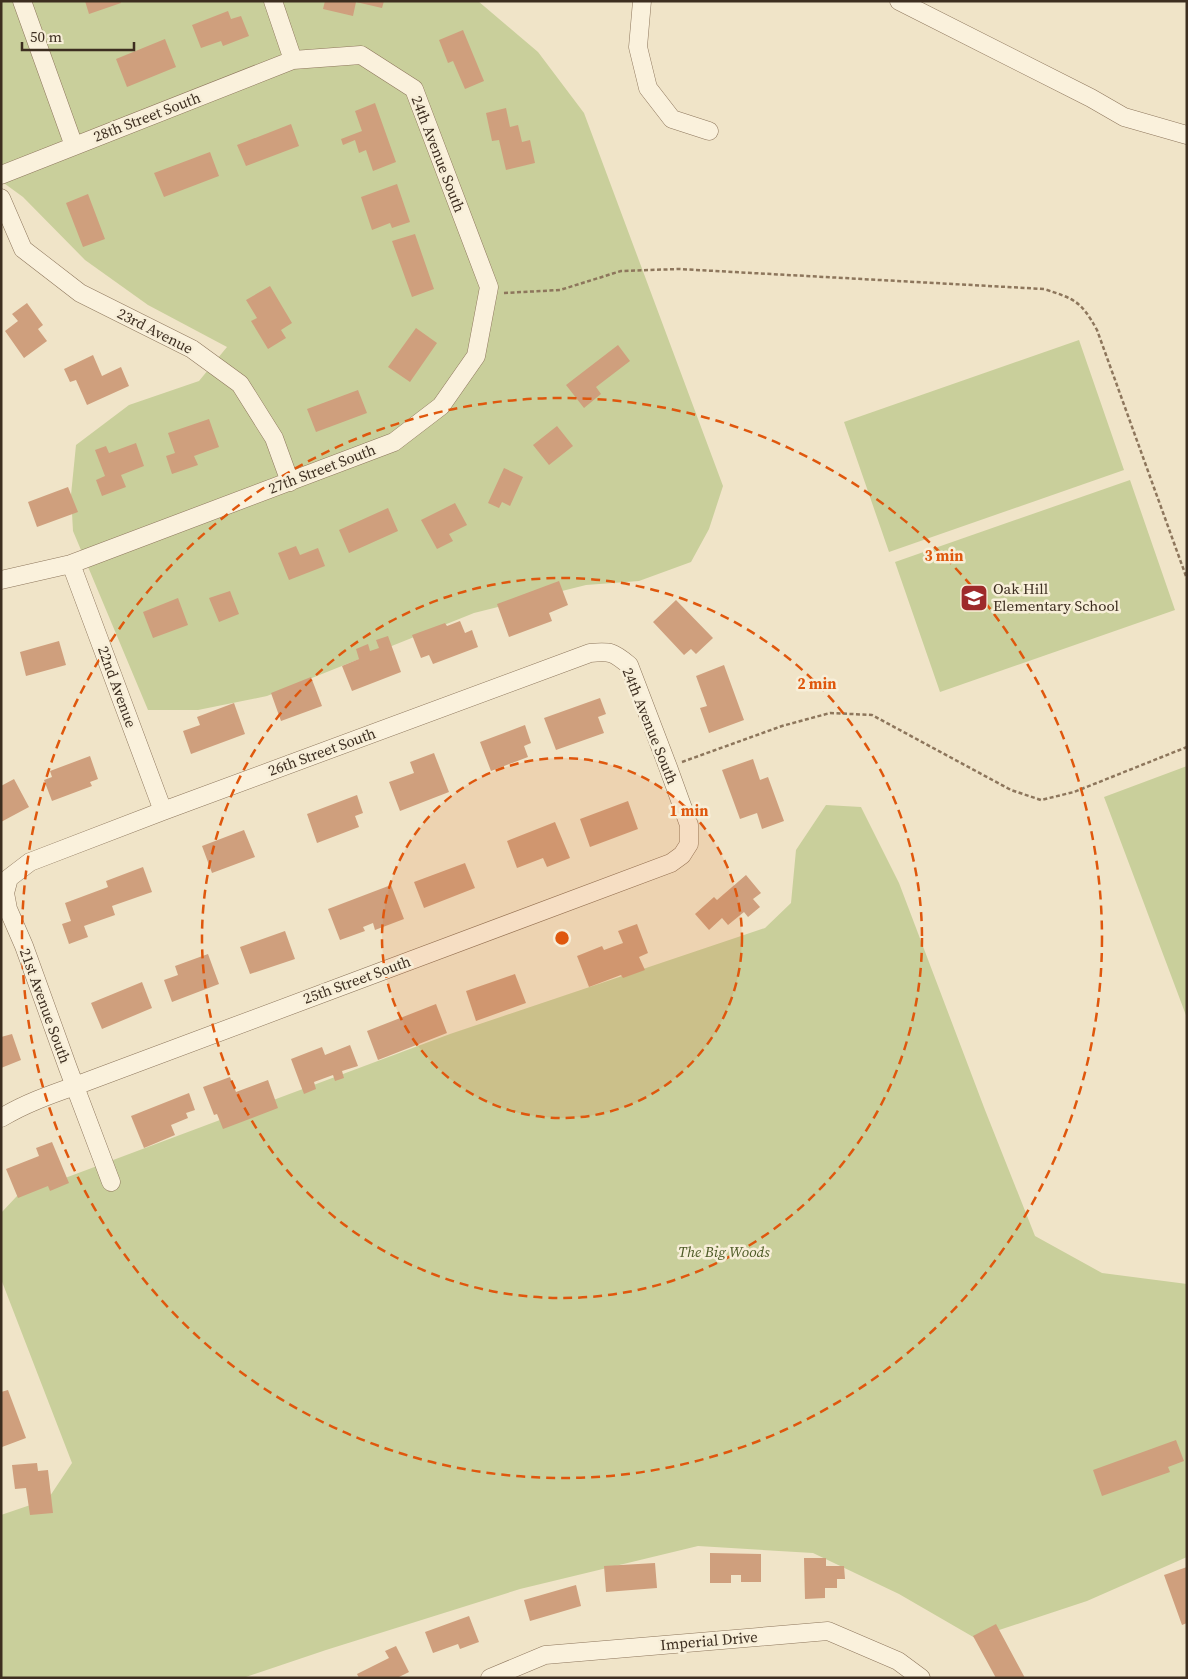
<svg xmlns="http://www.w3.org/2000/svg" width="1188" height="1679" font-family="'Source Serif 4',serif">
  <rect width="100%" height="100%" fill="#f0e4c8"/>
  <path fill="#c9cf9b" d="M1,1H478L538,52L584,113L723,486L709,529L691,562L639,581L586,585L474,613L267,696L198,710H148L73,531L71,495L76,445L129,405L199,381L227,347L148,305L85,260L23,197L1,181Z
    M1079,340L1124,470L889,552L844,422Z
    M1130,480L1175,610L940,692L895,562Z
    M1187,766V1018L1104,797Z
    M826,805L861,807L899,883L985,1110L1035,1236L1102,1273L1187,1284V1557L1087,1601L975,1638L899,1594L813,1553L698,1546L520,1589L326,1650L243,1678H1V1515L48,1499L72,1463L1,1279V1213L17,1196L450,1034L765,928L791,903L796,850Z"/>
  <path fill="#cf9f7d" d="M85,1H120L121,3L89,14Z
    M325,1H384L382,8L356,2L353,16L323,9Z
    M228,11L231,19L241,16L249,36L223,46L221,41L201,48L192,25Z
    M463,30L484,81L465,89L453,61L448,63L439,40Z
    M165,39L176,67L127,87L116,59Z
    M375,103L396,162L373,171L366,150L359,153L355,140L343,145L341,139L362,131L355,111Z
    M506,108L510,127L518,125L522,142L530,140L535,163L506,170L499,140L492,141L486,113Z
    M291,124L299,146L246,166L237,145Z
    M210,152L219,176L164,197L154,173Z
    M397,184L410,222L392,228L390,223L372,230L361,197Z
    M88,194L105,239L83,247L66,203Z
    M415,234L434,289L412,297L392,241Z
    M270,286L292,323L281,330L286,338L268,349L251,321L257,318L246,300Z
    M27,303L43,325L38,329L47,341L24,358L5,331L18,321L12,314Z
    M416,328L437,343L410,382L388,367Z
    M618,345L630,361L596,387L601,394L584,408L566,385Z
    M93,355L102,376L121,367L129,386L87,405L76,380L70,382L64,369Z
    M358,390L367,413L316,432L307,409Z
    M209,419L219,447L194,456L198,465L172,474L166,456L175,453L168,433Z
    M557,426L573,446L549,465L533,445Z
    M136,443L144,466L121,475L126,487L102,496L96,480L105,476L95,450L106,446L109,453Z
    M504,468L523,477L510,506L502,502L499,508L488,503Z
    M68,487L78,512L37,527L28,502Z
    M455,503L467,525L449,534L453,541L437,549L421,520Z
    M388,508L398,531L349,553L339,530Z
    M296,546L300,555L318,548L325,566L289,580L278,553Z
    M559,581L568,605L549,613L552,621L509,637L497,604Z
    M230,591L239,614L219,622L209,598Z
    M178,598L188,625L153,638L143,612Z
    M676,600L713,638L696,654L691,649L684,655L653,622Z
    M460,621L465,633L472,630L478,647L433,664L429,655L421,658L412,635L445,623L447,626Z
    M388,636L401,672L352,691L342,666L359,659L356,649L368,644L370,651L379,648L376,640Z
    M59,641L66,665L26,676L20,652Z
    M724,665L744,720L709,733L700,708L707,706L696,676Z
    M311,677L322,706L281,721L271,693Z
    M600,698L606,714L598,717L604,733L556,750L544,718Z
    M234,703L245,734L191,754L183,731L200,725L197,717Z
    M525,725L531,743L524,746L528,757L491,771L480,742Z
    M434,753L449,792L400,811L389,782L414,773L410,762Z
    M90,756L98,779L90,782L92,786L52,801L44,780L52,777L50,771Z
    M753,759L760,780L768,777L784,821L762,829L757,813L740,819L722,770Z
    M14,779L29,807L1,822V786Z
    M357,795L363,813L355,816L359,827L317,843L307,814Z
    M628,801L638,829L590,847L580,819Z
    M555,822L570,858L547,867L543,858L517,868L507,841Z
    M244,830L255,857L212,873L202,846Z
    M465,863L475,888L424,908L414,882Z
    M143,867L152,892L112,906L115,915L84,926L88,937L69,944L62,924L71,921L65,903L108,887L106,881Z
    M746,875L761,893L753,899L760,907L748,917L744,912L728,925L722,918L709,930L695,914L714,897L717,900Z
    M391,885L404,919L375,930L373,923L363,927L365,931L340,940L328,909Z
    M637,924L648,953L639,957L645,970L623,978L621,975L589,987L577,956L602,946L604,950L623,943L618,931Z
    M285,931L295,959L250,974L240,947Z
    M208,954L219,984L172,1002L164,980L178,975L175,966Z
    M515,974L526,1003L476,1021L466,991Z
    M142,982L152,1008L102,1029L91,1003Z
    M436,1004L447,1033L378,1060L367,1031Z
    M12,1034L21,1060L1,1068V1037Z
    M350,1045L358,1066L342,1071L344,1078L335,1081L333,1075L314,1082L316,1089L304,1094L291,1059L322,1047L325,1055Z
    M230,1077L236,1092L268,1080L278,1108L223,1129L217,1114L214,1115L203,1087Z
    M189,1093L195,1110L186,1113L188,1118L171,1125L175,1135L144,1148L131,1116Z
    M52,1142L69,1183L50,1191L48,1186L18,1198L6,1169L39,1156L36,1148Z
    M8,1390L26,1438L2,1447L1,1392Z
    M1176,1440L1184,1461L1168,1467L1170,1472L1102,1496L1093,1470Z
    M37,1463L38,1471L48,1470L53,1513L30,1515L26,1488L15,1489L12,1465Z
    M710,1553L761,1554V1582H741V1575H731V1583H710Z
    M804,1558H826V1566H844L845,1579H837V1588H825V1598L805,1599Z
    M655,1563L657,1588L606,1592L604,1566Z
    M1187,1567V1623L1182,1625L1164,1575Z
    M576,1585L581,1606L530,1621L524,1600Z
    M469,1616L479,1642L460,1649L458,1644L433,1653L425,1632Z
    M996,1624L1025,1678H996L973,1636Z
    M396,1646L409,1672L397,1678H359L357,1674L389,1658L385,1651Z"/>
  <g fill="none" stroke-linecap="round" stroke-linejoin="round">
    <defs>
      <path id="minor" d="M22,1L74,146
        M273,1L293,60
        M642,1L638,47L648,88L672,119L709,131
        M899,1L1091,98L1124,117L1187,135
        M1,175L293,60L361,55L414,89L489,287L476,356L441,406L394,442L71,564L1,580
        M1,198L23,249L80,293L192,349L240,384L274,438L290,482
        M71,564L163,811
        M1,1118C24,1104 49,1095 75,1086L671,863L682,855L689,844V825L668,767L629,665C613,652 611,651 590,653L163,811L30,862L9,878L5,893L8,909L24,946L68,1068L111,1182
        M490,1678L545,1655L828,1631L898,1661L921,1678"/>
    </defs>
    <use href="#minor" stroke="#8d765c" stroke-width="19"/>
    <path stroke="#8d765c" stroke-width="2.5" stroke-dasharray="4 2.5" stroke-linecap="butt" d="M504,293L560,290L621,271L679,269L1044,289C1075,299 1081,301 1097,330L1187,579
      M682,762L782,726L830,713L872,715L1011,790L1041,800L1074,792L1187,747"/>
    <use href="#minor" stroke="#faf1dc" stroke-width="18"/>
  </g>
  <circle cx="562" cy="938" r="180" fill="#df570d" fill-opacity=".12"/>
  <g fill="none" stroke="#df570d" stroke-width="2.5" stroke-dasharray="9 6">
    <circle cx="562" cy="938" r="180"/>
    <circle cx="562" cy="938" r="360"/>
    <circle cx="562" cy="938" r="540"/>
  </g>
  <defs>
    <symbol id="school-square" viewBox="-11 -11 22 22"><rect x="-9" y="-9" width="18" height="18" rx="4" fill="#9e2a2b" stroke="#f7eed8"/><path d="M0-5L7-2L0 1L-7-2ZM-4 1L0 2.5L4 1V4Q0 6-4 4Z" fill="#fff"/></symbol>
  </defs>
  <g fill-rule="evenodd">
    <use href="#school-square" x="958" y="582" width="32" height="32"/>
  </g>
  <g text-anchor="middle" stroke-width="5" stroke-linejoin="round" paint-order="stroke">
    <g font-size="15" fill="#3d2e20" stroke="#f7eed8">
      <text transform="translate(147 117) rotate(-21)" y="5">28th Street South</text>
      <text transform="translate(438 154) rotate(69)" y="5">24th Avenue South</text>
      <text transform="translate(155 331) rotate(27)" y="5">23rd Avenue</text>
      <text transform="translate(322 469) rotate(-21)" y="5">27th Street South</text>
      <text transform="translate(117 687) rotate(70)" y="5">22nd Avenue</text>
      <text transform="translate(650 726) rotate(68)" y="5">24th Avenue South</text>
      <text transform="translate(322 752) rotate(-20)" y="5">26th Street South</text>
      <text transform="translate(357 980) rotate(-20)" y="5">25th Street South</text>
      <text transform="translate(45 1006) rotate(70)" y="5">21st Avenue South</text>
      <text transform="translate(709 1641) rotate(-5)" y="5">Imperial Drive</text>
    </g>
    <g font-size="15" fill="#3d2e20" stroke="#f7eed8" text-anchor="start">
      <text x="993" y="594">Oak Hill<tspan x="993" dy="17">Elementary School</tspan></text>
    </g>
    <g font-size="15" font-style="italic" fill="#4d5a26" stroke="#f7eed8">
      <text x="724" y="1257">The Big Woods</text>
    </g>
  </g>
  <circle cx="562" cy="938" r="8" fill="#df570d" stroke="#f7eed8" stroke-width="2.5"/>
  <g font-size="15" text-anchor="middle" font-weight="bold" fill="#df570d" stroke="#f7eed8" stroke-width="5" stroke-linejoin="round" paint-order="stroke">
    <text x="944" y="561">3 min</text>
    <text x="817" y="689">2 min</text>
    <text x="689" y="816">1 min</text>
  </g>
  <rect width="1188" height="1679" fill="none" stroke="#3d2e20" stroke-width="5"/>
  <path d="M22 42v8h112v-8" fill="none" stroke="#3d2e20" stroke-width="2.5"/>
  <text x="30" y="42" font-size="15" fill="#3d2e20" stroke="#f7eed8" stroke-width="4" paint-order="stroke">50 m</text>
</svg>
